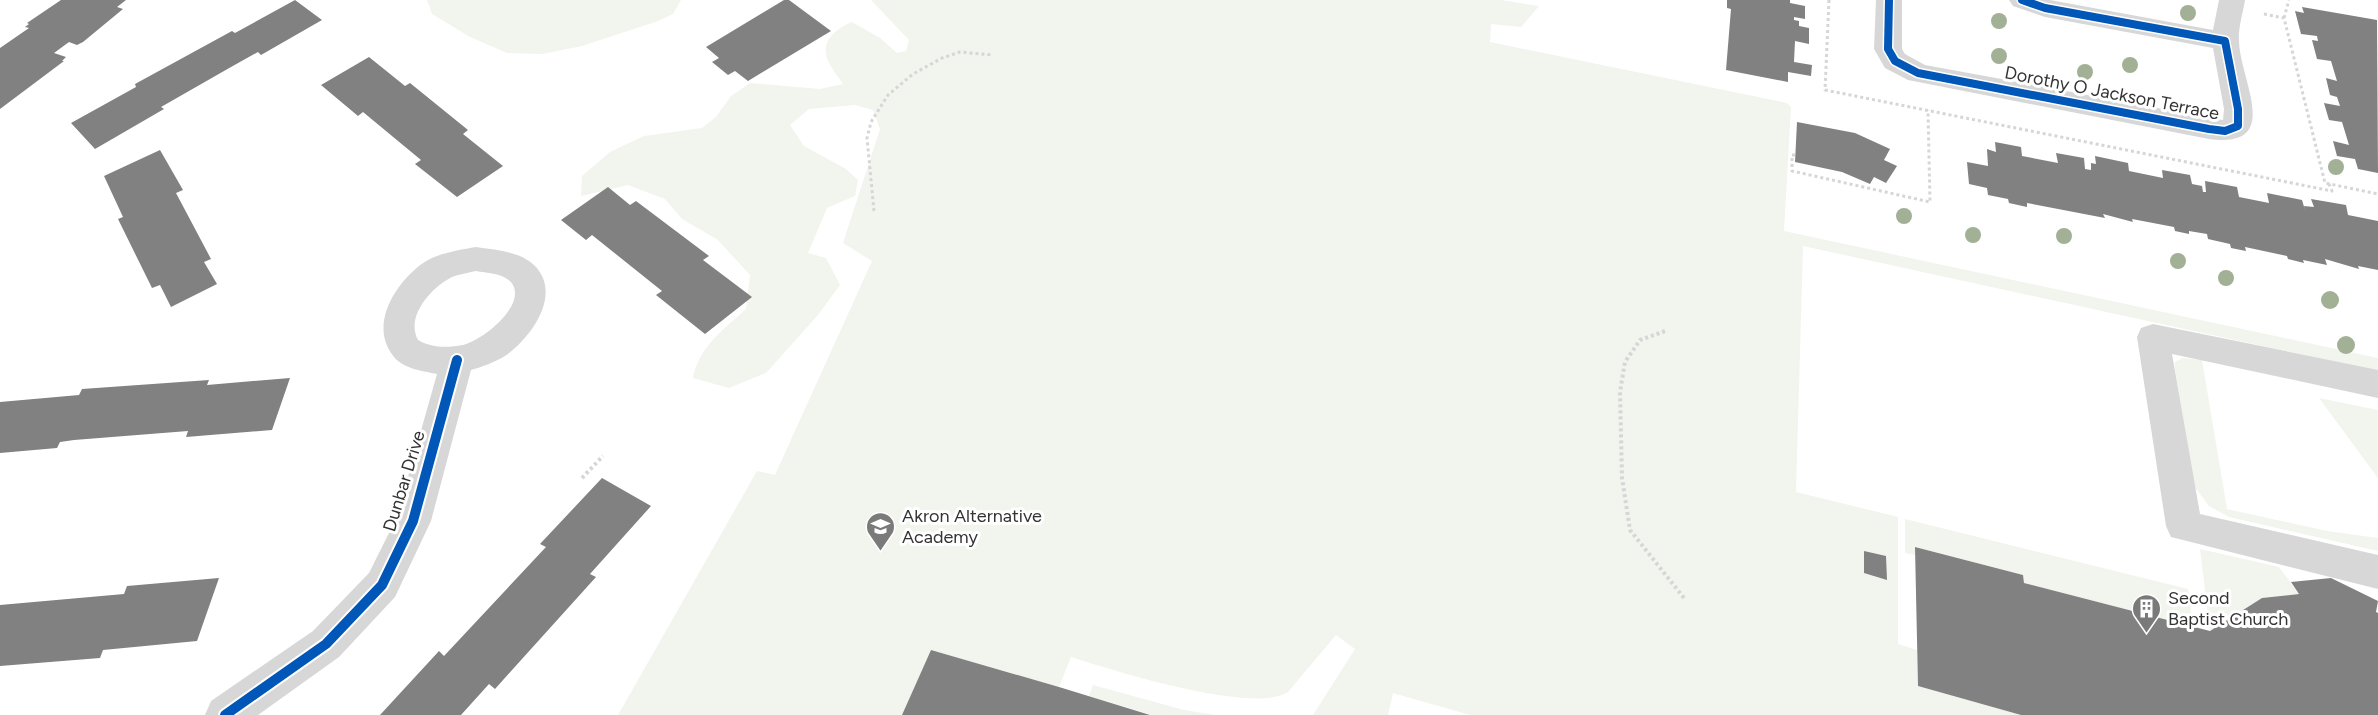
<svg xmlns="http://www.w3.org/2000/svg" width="2378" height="715" font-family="Figtree,sans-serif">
  <rect width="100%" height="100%" fill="#fff"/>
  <path fill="#f1f5ed" d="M427,0H681L673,14L658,21L582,46L542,54L507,53L470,37L432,14Z
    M871,0H1501L1539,6L1521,27L1491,24L1490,42L1787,103L1791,107L1784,231L2378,358V371L1803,246L1796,492L1898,517V644L1917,650L1918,686L2021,715H1470L1393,693L1388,715H1313L1355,649L1336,635L1288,692C1254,715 1112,670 1071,657L1059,687L931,650L902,715H618L757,471L775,475L872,261L843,243L880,129L873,110L855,105L809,109L790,125L804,146L846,169L858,180L855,196L827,208L808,253L826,258L840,285L818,315L766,373L729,388L693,378C698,348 724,329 746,309L750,275L718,240L682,219L665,199L628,185L581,196L582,176L610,152L644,136L702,128L716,117L731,96L750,83L820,89L843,84C838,76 830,67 827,58C821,39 838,28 852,22L880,38L897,53L906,51L909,40Z
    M2183,358L2202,360L2227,509L2327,531L2378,538V551L2229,517L2209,506L2194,486L2175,369V362Z
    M2319,398L2378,410V478Z
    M1905,519L2188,589L2193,627L2024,583L2023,575L1916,547L1915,555L1905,553Z
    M2200,549L2279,567L2299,594L2262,598L2210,631Z
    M1093,685L1184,710L1215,715H1152L1089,696Z"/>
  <path fill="#818181" d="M61,0H126L117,7L123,9L83,42L77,45L69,42L54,53L66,57L62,61H64L0,109V48L29,28L25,27L29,24L27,23Z
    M295,0L322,20L261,55L258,52L231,67L161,107L164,109L95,149L71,123L136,87L135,84L232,31L235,33Z
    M784,0H789L831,31L748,81L735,71L728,75L712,62L719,58L706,47Z
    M1727,0H1790V3L1805,6V19L1794,17V20L1799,21V26L1809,28V44L1795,41L1794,62L1812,65L1811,76L1788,72V82L1726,70L1731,9L1727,8Z
    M2302,7L2377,20L2378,173L2358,169L2355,159L2337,156L2333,141L2349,145L2342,122L2329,120L2324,103L2340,106L2337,97L2330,95L2326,78L2337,81L2331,61L2317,59L2312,40L2318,41L2317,36L2301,34L2295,11L2304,13Z
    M369,57L405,86L410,83L468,130L463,134L503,166L457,197L415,164L421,160L363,112L358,116L321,85Z
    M1797,122L1855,133L1890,149L1884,160L1897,166L1886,183L1874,177L1870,184L1842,172L1795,162Z
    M1995,142L2021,147L2022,156L2058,163L2056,153L2084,158L2085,169L2091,170V163L2096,164L2095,156L2128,163L2129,171L2163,178L2162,170L2190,175L2192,184L2202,186L2203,192H2206L2205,181L2237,187L2239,197L2269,203L2267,193L2302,200L2305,210L2304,206L2314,207L2311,199L2346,205L2348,215L2378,221V270L2358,266L2359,269L2325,259L2327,265L2303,260L2304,263L2288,259L2287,256L2245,247L2246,251L2231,248L2230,244L2208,239L2207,234L2189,231V234L2175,231L2174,227L2132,219L2133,222L2103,214L2105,218L2027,203V207L2009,203L2008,199L1988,195L1987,188L1969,184L1967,162L1988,166L1987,149L1996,152Z
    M160,150L183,190L176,193L211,259L204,262L217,284L171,307L160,285L152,288L118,219L123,217L104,176Z
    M608,187L630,205L636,201L709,256L703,260L752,297L705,334L656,295L662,291L592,235L586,240L561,220Z
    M290,378L272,430L186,437L188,431L74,440L60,442L57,448L0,453V402L79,395L82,389L209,380L207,385Z
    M602,478L651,506L590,574L596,577L495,689L489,684L461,715H380L439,651L444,656L546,547L540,544Z
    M1915,547L2023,575L2024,583L2210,631L2262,598L2299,594L2291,582L2331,578L2378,601L2376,612L2378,613V715H2021L1918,686Z
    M1864,551L1886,556L1887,580L1864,573Z
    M219,578L197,641L103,650L100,658L0,666V605L124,594L127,586Z
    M931,650L1059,687L1150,715H902Z"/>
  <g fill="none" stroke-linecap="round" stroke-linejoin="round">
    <path stroke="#d6d6d6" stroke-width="3" stroke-dasharray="3 3" stroke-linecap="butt" d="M1829,0L1825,90L2332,191L2329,184
      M2264,14L2284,18L2325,183L2378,194
      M2284,18L2289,0
      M1795,155H1792V171L1930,202L1928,110
      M874,211L867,138L871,122L888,95L913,74L942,58L960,52L992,55"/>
    <path stroke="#d6d6d6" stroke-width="4" stroke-dasharray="3 3" stroke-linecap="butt" d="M1665,331L1640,340L1625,362L1620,392L1622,478L1630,530L1684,598
      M582,478L603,456"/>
    <path fill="#d7d7d7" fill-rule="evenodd" d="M1876,0H1902V49L1905,54L1925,65L2223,120L2224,109L2213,48L2045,17L2013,6L2009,0H2050L2213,30L2219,0H2245C2243,13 2238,28 2239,41C2240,81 2284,149 2209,139L1908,80L1885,68L1874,49Z
      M476,247C496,250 521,251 536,267C562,296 530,339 505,356C495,362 482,367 471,370L431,521L395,597L339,657L258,715H205L211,701L313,631L369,573L396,519L437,374C423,371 404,369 394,357C368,326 395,283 423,263C438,253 459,250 476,247ZM476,271C487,273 502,273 511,282C529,304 482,341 463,345C447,348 432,348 418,340C405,316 432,287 452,277C460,274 468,273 476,271Z
      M2153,324L2378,370V398L2172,354L2200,514L2378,555V589L2171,537L2166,526L2137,337L2141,328Z"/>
    <defs>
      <path id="cycleway-far1" d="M1889,0L1888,49L1895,61L1918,73L2209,129L2225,131L2238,126V109L2225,41L2045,8L2022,0"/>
      <path id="cycleway" d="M225,715L326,644L382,585L413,521L457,360"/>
    </defs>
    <use href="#cycleway-far1" stroke="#fff" stroke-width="11"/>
    <use href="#cycleway" stroke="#fff" stroke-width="14"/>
    <use href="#cycleway-far1" stroke="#0057b8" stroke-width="8"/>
    <use href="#cycleway" stroke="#0057b8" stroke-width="10"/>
  </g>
  <g fill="#a2b095">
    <circle cx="2188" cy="13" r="8"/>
    <circle cx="1999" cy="21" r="8"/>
    <circle cx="1999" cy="56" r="8"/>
    <circle cx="2130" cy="65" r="8"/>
    <circle cx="2085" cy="72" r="8"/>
    <circle cx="2336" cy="167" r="8"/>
    <circle cx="1904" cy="216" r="8"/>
    <circle cx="1973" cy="235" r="8"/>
    <circle cx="2064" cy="236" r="8"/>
    <circle cx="2178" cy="261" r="8"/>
    <circle cx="2226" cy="278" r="8"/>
    <circle cx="2330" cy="300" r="9"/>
    <circle cx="2346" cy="345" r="9"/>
  </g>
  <defs>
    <symbol id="school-pin" viewBox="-11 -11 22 30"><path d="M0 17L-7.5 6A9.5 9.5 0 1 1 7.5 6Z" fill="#7a7a7a" stroke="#fff"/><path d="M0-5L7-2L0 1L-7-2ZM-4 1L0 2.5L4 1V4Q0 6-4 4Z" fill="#fff"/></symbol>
    <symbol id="building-pin" viewBox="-11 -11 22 30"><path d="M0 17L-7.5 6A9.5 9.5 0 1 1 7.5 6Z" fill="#7a7a7a" stroke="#fff"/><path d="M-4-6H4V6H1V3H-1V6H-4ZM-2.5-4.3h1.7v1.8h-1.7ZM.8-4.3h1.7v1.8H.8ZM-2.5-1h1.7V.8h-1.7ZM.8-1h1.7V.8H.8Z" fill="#fff"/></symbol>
  </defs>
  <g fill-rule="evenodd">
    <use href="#school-pin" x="864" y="510" width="33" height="45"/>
    <use href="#building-pin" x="2130" y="592" width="33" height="45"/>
  </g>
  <g text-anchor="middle" stroke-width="6" stroke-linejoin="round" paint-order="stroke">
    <g font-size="18" fill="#333" stroke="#fff">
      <text transform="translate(2112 93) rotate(11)" y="6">Dorothy O Jackson Terrace</text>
      <text transform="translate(404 481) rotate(-73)" y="6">Dunbar Drive</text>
    </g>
    <g font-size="18" fill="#333" stroke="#fff" text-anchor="start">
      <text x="902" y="522">Akron Alternative<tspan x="902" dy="21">Academy</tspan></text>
      <text x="2168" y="604">Second<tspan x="2168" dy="21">Baptist Church</tspan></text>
    </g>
  </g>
</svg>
